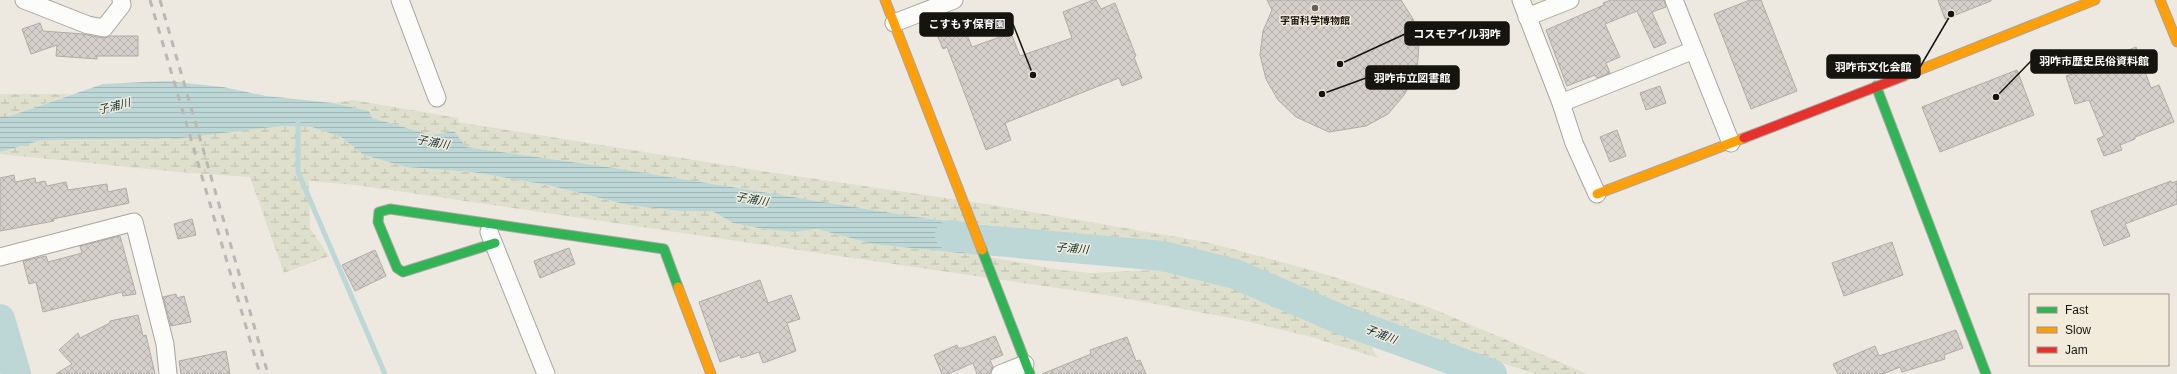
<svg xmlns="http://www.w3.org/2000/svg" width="2177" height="374" viewBox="0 0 2177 374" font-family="Arial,'Noto Sans JP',sans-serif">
<defs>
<pattern id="wetland-marsh" width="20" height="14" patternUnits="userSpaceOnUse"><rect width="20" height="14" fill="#dedfcc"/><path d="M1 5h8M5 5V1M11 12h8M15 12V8" fill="none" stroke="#bebeae"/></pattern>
<pattern id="water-rules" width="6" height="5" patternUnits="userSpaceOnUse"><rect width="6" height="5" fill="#bdd7d6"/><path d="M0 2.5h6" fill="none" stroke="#a2b8b6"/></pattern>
<pattern id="building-cross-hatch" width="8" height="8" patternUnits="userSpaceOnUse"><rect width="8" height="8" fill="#d4cfca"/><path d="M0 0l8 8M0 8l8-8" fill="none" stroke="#b5b1ac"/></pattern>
</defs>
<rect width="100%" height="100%" fill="#ede9e0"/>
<!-- wetland -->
<g fill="url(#wetland-marsh)">
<polygon points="0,94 72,94 7,117 0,117"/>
<polygon points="353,100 458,118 458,122 756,170 986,204 1206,242 1315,271 1431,308 1588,374 1536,374 1337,310 1315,294 1300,291 1223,261 1126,243 1017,228 916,217 614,168 466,147 454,131 431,135 372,118 369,111 333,103"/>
<polygon points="281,126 312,127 341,137 364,155 406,167 472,172 548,185 628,205 681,211 712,211 733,223 764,229 794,232 817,229 873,244 979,255 1060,270 1092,273 1152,270 1193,275 1232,284 1370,345 1378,358 1308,336 1237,319 1112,296 356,185 309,181 310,228 329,256 284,273 250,177 178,172 0,154 0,152 42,140 97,139"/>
</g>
<!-- water -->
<polygon fill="url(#water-rules)" points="166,81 223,87 266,96 333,103 369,111 372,118 431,135 454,131 466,147 614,168 916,217 966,223 979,255 873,244 817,229 794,232 764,229 733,223 712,211 681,211 628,205 548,185 472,172 406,167 364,155 341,137 312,127 281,126 183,138 42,140 0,152 0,117 7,117 103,84"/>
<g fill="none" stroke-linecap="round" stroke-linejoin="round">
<!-- stream -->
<polyline stroke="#bdd7d6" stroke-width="5" points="298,121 298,172 385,374"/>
<!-- river -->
<g stroke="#bdd7d6" stroke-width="30">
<polyline points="950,235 973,239 1163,256 1235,274 1342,320 1492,374"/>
<polyline points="0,319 16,374"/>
</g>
</g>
<!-- building -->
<g fill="url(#building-cross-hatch)" stroke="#b0aba6">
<polygon points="1093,0 1096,0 1101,9 1115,3 1136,56 1134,57 1142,78 1122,86 1119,78 1005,123 1011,140 986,150 947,47 943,49 933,25 958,14 972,47 1011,33 1020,56 1072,38 1063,12"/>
<polygon points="1267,0 1401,0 1413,19 1419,43 1417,73 1404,95 1388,114 1366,126 1329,132 1296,117 1278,100 1266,79 1260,55 1263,31 1272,10"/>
<polygon points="1611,0 1664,0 1666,7 1652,12 1666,43 1654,48 1637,11 1605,24 1620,57 1606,63 1610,73 1597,78 1595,75 1567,86 1546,30 1604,5 1603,3"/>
<polygon points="1750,0 1761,0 1797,91 1751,109 1714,14"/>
<polygon points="1938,0 1991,0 1991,1 1945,19"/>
<polygon points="40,23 43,31 83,34 102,38 110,36 138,36 138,56 97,56 97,59 56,56 57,45 31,54 22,29"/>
<polygon points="2136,47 2151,88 2159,85 2174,122 2135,137 2135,139 2120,145 2122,150 2104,156 2097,139 2104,136 2089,100 2075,104 2066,76 2096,66 2095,63"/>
<polygon points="2017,70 2034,115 1940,152 1922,107"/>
<polygon points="1660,86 1666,103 1646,110 1640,93"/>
<polygon points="1617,130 1626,156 1610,162 1600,137"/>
<polygon points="14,175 15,182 35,178 36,183 45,181 47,186 66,182 68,190 107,184 108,192 126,188 129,203 53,219 54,221 0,231 0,178"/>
<polygon points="2171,181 2172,183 2177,181 2177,204 2125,224 2130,236 2104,246 2091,211"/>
<polygon points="192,219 196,235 178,239 174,224"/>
<polygon points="120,236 136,294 123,296 122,292 43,312 36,282 29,284 23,261 46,256 48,262 82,253 80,246"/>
<polygon points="1892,242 1903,275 1844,296 1832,263"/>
<polygon points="569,248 575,264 540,278 534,261"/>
<polygon points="375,250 386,276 355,291 342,265"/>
<polygon points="760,280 768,303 791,295 800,319 787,323 796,351 763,363 759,352 741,358 740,355 720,362 699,302"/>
<polygon points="176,294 177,298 184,296 191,322 171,326 163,297"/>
<polygon points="138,315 143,336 146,335 155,374 56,374 72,364 59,350 78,333 80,338 110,323 110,321"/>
<polygon points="1956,330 1963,348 1944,355 1945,359 1902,372 1900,367 1883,374 1838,374 1833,364 1875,346 1879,356"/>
<polygon points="995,336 1003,355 990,360 993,367 990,374 977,374 973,363 948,374 942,374 934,355 957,345 958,348 963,348"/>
<polygon points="1127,337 1136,361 1140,360 1146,374 1042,374 1091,354 1090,350"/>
<polygon points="226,351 230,374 181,374 179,361"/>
</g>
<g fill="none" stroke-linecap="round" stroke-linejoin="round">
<defs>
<g id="street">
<polyline points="24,0 88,25 104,28 122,5 121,0"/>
<polyline points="400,0 437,98"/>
<polyline points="1521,0 1561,103 1574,143 1597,194"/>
<polyline points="1674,0 1731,143"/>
<polyline points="1527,17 1570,0"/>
<polyline points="894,23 954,0"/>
<polyline points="1561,103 1694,50"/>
<polyline points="489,232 546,374"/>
<polyline points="0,257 134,222 165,344 168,374"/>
<polyline points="1000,374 1025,364"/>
</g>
<g id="fast">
<polyline points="1876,86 1986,374"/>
<polyline points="495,243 403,272 397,268 378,222 379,212 390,209 664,249 678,287"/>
<polyline points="982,250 1030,374"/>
</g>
<g id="slow">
<polyline points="885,0 982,250"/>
<polyline points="2160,0 2177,42"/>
<polyline points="1904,76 2095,0"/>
<polyline points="1597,194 1744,138"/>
<polyline points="678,287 711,374"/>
</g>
<polyline id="jam" points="1744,138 1904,76"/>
</defs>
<!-- street casing -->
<use href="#street" stroke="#a8a59f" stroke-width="19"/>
<!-- fast casing -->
<use href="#fast" stroke="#a8a59f" stroke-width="11"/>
<!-- slow casing -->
<use href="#slow" stroke="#a8a59f" stroke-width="11"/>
<!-- jam casing -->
<use href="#jam" stroke="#a8a59f" stroke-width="11"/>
<!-- street -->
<use href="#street" stroke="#fcfcfa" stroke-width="17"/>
<!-- fast -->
<use href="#fast" stroke="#30b455" stroke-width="9"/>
<!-- slow -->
<use href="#slow" stroke="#ff9f0a" stroke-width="9"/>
<!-- jam -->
<use href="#jam" stroke="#e5322d" stroke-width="9"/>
<!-- rail -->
<g stroke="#b9b8b6" stroke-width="3" stroke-dasharray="7 7" stroke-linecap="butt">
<polyline points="150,0 260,374"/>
<polyline points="160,0 268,374"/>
</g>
</g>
<!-- markers -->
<circle fill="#615f58" stroke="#f2eadb" stroke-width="1.5" cx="1315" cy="8" r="4"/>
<g text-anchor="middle" stroke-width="3" stroke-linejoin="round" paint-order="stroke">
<!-- poi labels -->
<g font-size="10" font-weight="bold" fill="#16140f" stroke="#f2eadb">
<text x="1315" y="24">宇宙科学博物館</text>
</g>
<!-- water labels -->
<g font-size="11" font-style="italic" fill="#093134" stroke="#f2eadb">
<text transform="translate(114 106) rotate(-14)" y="4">子浦川</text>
<text transform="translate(433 142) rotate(10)" y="4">子浦川</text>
<text transform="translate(752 199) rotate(10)" y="4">子浦川</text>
<text transform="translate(1072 248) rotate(5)" y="4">子浦川</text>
<text transform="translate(1381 334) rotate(20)" y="4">子浦川</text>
</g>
</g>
<!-- callouts -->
<path fill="none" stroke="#16140f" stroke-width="1.5" d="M1033 75L1013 24M1340 64L1405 34M1996 97L2031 61M1951 14L1920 67M1322 94L1366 78"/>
<g fill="#16140f" stroke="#f2eadb" stroke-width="1.5">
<circle cx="1033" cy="75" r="4"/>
<circle cx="1340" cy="64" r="4"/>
<circle cx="1996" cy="97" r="4"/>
<circle cx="1951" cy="14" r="4"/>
<circle cx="1322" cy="94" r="4"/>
</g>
<g fill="#16140f" stroke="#16140f" stroke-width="1.5">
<rect x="920" y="13" width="93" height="23" rx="4"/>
<rect x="1405" y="22" width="104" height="23" rx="4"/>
<rect x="2031" y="50" width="126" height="23" rx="4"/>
<rect x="1827" y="55" width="93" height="23" rx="4"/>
<rect x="1366" y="66" width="93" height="23" rx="4"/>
</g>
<g font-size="11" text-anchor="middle" font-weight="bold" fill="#fff">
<text x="967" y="28">こすもす保育園</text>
<text x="1457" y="38">コスモアイル羽咋</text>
<text x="2094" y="65">羽咋市歴史民俗資料館</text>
<text x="1873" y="71">羽咋市文化会館</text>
<text x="1412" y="82">羽咋市立図書館</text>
</g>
<!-- legend -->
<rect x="2029" y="294" width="140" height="72" fill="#f2eadb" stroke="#9a9489"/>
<rect x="2037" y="307" width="20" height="6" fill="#30b455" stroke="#9a9489"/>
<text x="2065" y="314" font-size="12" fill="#16140f">Fast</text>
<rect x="2037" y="327" width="20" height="6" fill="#ff9f0a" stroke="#9a9489"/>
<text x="2065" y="334" font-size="12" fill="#16140f">Slow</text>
<rect x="2037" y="347" width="20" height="6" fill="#e5322d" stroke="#9a9489"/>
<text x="2065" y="354" font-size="12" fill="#16140f">Jam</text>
</svg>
